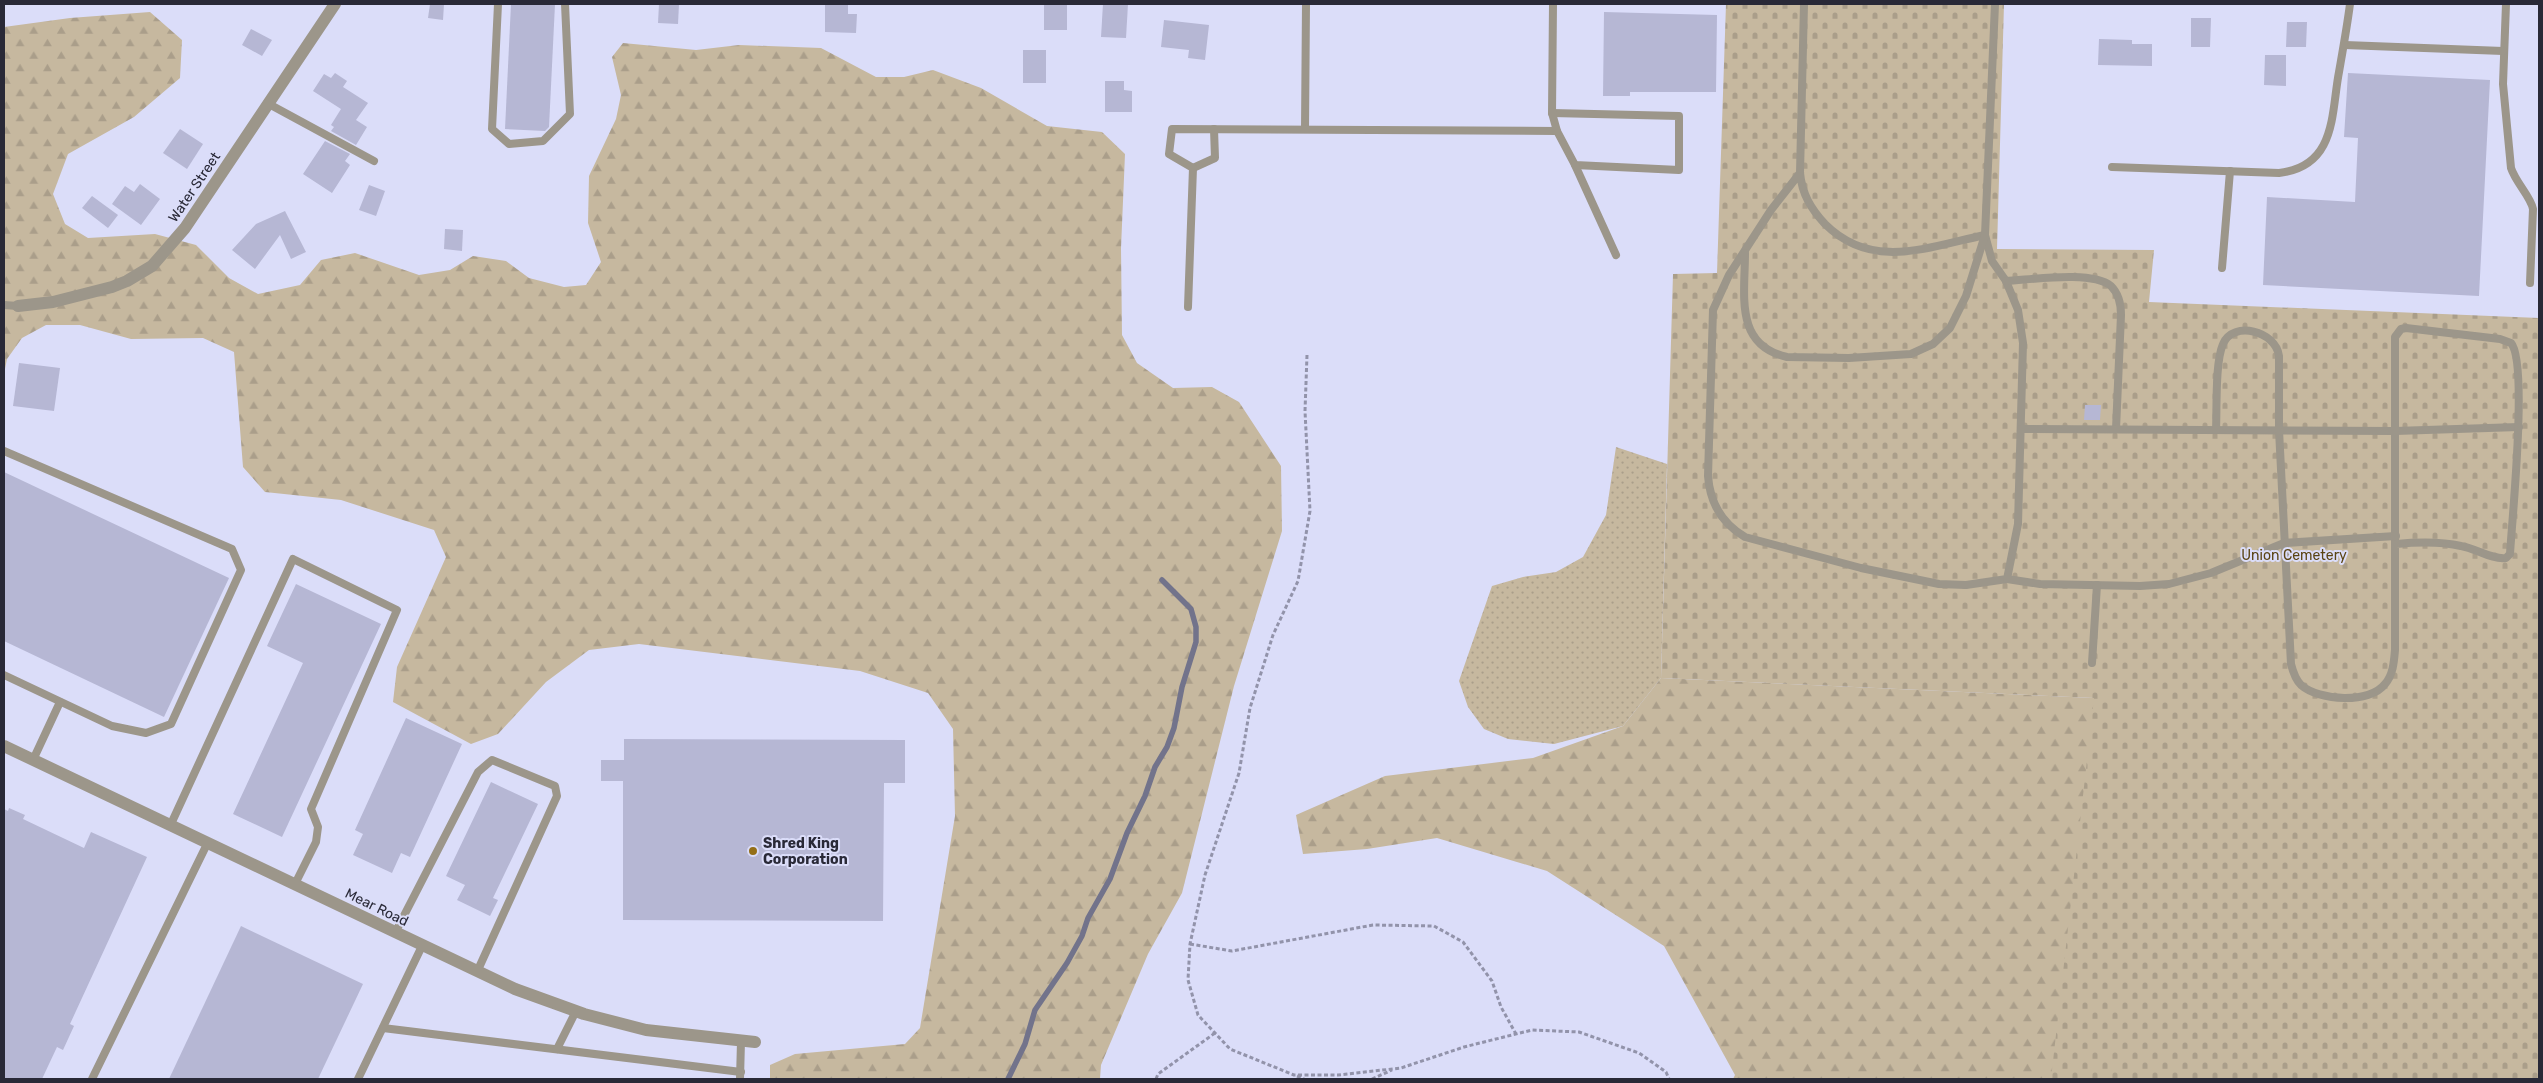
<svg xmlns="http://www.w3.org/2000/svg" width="2543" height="1083" viewBox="0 0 2543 1083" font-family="Rubik,sans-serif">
<defs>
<pattern id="grass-dots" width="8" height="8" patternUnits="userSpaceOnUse" patternTransform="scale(1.25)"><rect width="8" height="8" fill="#c6b89f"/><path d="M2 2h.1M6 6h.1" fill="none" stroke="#aa9e8a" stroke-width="1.8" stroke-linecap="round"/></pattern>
<pattern id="forest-firs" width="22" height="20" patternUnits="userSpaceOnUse" patternTransform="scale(1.25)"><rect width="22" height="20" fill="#c6b89f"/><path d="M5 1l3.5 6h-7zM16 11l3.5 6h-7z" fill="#aa9e8a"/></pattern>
<pattern id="cemetery-stones" width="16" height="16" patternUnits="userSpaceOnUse" patternTransform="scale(1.25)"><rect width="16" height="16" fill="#c6b89f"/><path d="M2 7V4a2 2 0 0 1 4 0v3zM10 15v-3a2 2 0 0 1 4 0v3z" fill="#aa9e8a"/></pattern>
</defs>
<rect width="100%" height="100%" fill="#dbddf9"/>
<!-- grass -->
<polygon fill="url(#grass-dots)" points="1616,447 1667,464 1661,678 1623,726 1554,744 1508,739 1484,729 1468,707 1459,681 1492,586 1523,577 1556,572 1583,557 1606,515"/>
<!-- forest -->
<g fill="url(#forest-firs)">
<polygon points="150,12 182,40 180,78 134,117 68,154 53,194 65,224 88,238 155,234 196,245 229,278 258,294 300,285 321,260 355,253 419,275 450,270 473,256 506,261 529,278 564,287 586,285 601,262 588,223 589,176 616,119 621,95 612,57 623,43 696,50 739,45 821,48 876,77 904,77 933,70 981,88 1047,126 1102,132 1125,154 1121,248 1122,335 1137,363 1173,388 1212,387 1239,402 1281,466 1282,531 1234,686 1182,893 1148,954 1101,1065 1100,1079 770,1079 770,1065 795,1054 905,1044 920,1028 955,816 953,729 928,693 860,671 639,644 589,650 546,682 498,734 471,744 393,702 397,667 446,557 434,530 341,500 265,492 243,467 234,352 203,338 131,339 80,325 46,325 22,338 7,359 4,374 4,27 70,18"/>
<polygon points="1661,678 2094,698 2539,1079 1733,1079 1735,1075 1664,946 1547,871 1437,838 1367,849 1303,854 1296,815 1385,776 1533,758 1623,726"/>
</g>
<!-- cemetery -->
<polygon fill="url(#cemetery-stones)" points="1726,4 2004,4 1997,249 2154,250 2149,302 2539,318 2539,1079 2051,1079 2094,698 1661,678 1673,274 1717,273"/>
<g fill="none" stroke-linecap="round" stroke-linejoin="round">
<!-- stream -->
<polyline stroke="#72738b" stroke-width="5.5" points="1008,1079 1025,1044 1035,1010 1067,963 1082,936 1088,918 1110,879 1127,833 1145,796 1155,767 1167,747 1174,728 1182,687 1196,642 1196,627 1191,609 1162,580"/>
</g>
<!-- building -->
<g fill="#b6b7d4">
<polygon points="430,4 444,4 443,20 428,18"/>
<polygon points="511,4 555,4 549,127 545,131 505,129"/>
<polygon points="659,4 679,4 678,24 658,23"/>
<polygon points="825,4 848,4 848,14 857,14 856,33 825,32"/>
<rect x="1044" y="4" width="23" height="26"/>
<polygon points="1103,4 1128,4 1126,38 1101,37"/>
<polygon points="1604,12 1717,15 1716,92 1630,92 1630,96 1603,96"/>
<polygon points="2191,18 2211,18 2210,47 2191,47"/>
<polygon points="1164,20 1209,25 1205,60 1188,58 1189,50 1161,47"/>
<polygon points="2287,22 2307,22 2306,47 2286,47"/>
<polygon points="251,29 272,40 262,56 242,45"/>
<polygon points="2099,39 2132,40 2132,44 2152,44 2152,66 2098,65"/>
<rect x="1023" y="50" width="23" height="33"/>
<polygon points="2265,55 2286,55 2286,86 2264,85"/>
<polygon points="335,73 347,81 343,87 368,103 356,120 367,127 356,145 331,131 334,127 331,125 341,109 313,91 324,74 331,78"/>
<polygon points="2348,73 2490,80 2479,296 2263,285 2267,197 2355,202 2358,138 2344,137"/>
<polygon points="1105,81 1124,81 1124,90 1132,91 1132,112 1105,112"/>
<polygon points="180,129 203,144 187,169 163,153"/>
<polygon points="325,141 350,154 345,161 350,165 332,193 303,174"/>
<polygon points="140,184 160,199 141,225 112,204 125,186 134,192"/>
<polygon points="369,185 385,191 376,216 359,210"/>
<polygon points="92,196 118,215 108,228 82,208"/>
<polygon points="285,211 306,252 291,259 280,235 255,269 232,250 256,224"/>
<polygon points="445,229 463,230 462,251 444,249"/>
<polygon points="19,363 60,368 54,411 13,406"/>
<polygon points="2085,405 2101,405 2100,420 2084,420"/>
<polygon points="4,472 229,578 164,717 4,641"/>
<polygon points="296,584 381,624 282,837 233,814 303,663 267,646"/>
<polygon points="406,718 462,744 410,857 401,853 392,873 353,855 363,834 355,830"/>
<polygon points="624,739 905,740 905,783 884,783 883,921 623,920 623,781 601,781 601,760 624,760"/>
<polygon points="491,782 538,804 493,898 498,900 490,916 457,900 465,885 446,876"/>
<polygon points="9,808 25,815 23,819 84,848 91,832 147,857 70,1024 74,1026 63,1050 57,1047 42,1079 4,1079 4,809 8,811"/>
<polygon points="241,926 363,984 318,1079 169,1079"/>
</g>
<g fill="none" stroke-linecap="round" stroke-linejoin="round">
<!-- path -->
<g stroke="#9293aa" stroke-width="3" stroke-dasharray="4 2.5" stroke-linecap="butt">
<polyline points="1307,355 1305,411 1310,511 1298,581 1273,635 1250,708 1239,773 1205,875 1190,944 1188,980 1198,1015 1230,1049 1294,1075 1338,1075 1401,1068 1464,1047 1532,1030 1579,1032 1639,1053 1666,1072 1669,1079"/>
<polyline points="1190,944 1232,951 1373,925 1434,926 1463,942 1492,981 1501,1007 1516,1034"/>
<polyline points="1297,1076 1304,1079"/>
<polyline points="1156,1079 1158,1074 1215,1033"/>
<polyline points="1372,1079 1392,1070"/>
</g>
<!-- service -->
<g stroke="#9c968a" stroke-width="8">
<polyline points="498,4 492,129 509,144 543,141 570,114 565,4"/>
<path d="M 2506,4 L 2503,84 L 2511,168 C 2516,183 2531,197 2533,209 L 2530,283"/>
<polyline points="2345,45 2503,51"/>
<polyline points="267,103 374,161"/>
<polyline points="1552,113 1679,116 1679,170 1575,165 1557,131"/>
<polyline points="1305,129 1306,4"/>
<polyline points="1575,165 1616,255"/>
<path d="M 2112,167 L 2279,173 C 2337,166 2331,113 2339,72 C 2343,49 2347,27 2350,4"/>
<polyline points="1193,168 1215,158 1214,129"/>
<path d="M 1800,173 L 1771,210 L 1729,275 L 1713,310 L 1708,476 C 1710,503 1721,523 1745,537 L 1861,568 L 1939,584 L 1966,585 L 2007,579 L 2018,524 L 2023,343 L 2018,310 L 2006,281 L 1992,261 L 1985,235 C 1928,247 1872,271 1825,224 C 1811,209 1802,194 1800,173 L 1804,4"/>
<path d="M 1745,253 C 1745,295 1734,345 1787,357 L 1849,358 L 1911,354 L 1933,344 L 1950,328 L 1966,296 L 1985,235 L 1995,4"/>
<polyline points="2222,268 2230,171"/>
<path d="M 2006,281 C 2030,280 2092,270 2111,286 C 2119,294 2121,304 2121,315 L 2116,429"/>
<polyline points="4,305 18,306"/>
<polyline points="1188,307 1193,168 1169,154 1172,129 1557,131 1552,113 1553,4"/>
<polyline points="2021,429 2395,431 2519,427"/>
<path d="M 2216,430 C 2217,409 2215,362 2223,344 C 2233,320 2276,331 2279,356 L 2279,430 L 2291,664 C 2293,672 2295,679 2301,685 C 2319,701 2370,704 2385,684 C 2393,675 2394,662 2395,650 L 2395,337 L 2401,329 L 2406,328 L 2500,339 L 2511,343 C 2528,362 2512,520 2510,554 L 2506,558 C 2492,560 2475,548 2461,546 C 2439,541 2418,542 2396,544"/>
<polyline points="4,451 232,549 241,570 171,724 146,733 112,726 4,675"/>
<polyline points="2007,579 2040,584 2140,586 2169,584 2211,573 2284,543 2396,536"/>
<polyline points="2092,663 2097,585"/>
<polyline points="33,760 60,702"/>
<polyline points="171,824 293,559 397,610 311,809 318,827 316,842 295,884"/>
<polyline points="395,933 478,772 492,760 555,786 557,796 477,972"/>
<polyline points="383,1028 741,1072"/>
<polyline points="557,1049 576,1011"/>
<polyline points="92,1079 208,842"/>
<polyline points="358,1079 422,946"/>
<polyline points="740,1079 741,1041"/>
</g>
<!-- minor -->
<g stroke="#9c968a" stroke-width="12">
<polyline points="18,306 53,302 112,287 127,281 152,266 185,228 335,4"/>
<polyline points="4,746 515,989 584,1014 646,1030 755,1042"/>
</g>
</g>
<!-- markers -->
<circle fill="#946f17" stroke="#dbddf9" stroke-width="2" cx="753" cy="851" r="5"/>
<g text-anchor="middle" stroke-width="4" stroke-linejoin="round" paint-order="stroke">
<!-- street labels -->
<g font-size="14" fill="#292937" stroke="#dbddf9">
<text transform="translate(194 187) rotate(-56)" y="5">Water Street</text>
<text transform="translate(377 907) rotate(26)" y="5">Mear Road</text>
</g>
<!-- park labels -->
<g font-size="14" fill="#5a4413" stroke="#dbddf9">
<text x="2294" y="560">Union Cemetery</text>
</g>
<!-- poi labels -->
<g font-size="14" font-weight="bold" fill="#292937" stroke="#dbddf9" text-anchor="start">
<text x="763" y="848">Shred King<tspan x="763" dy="16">Corporation</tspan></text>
</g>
</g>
<!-- border -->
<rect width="2543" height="1083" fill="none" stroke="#292937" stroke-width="10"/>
</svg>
